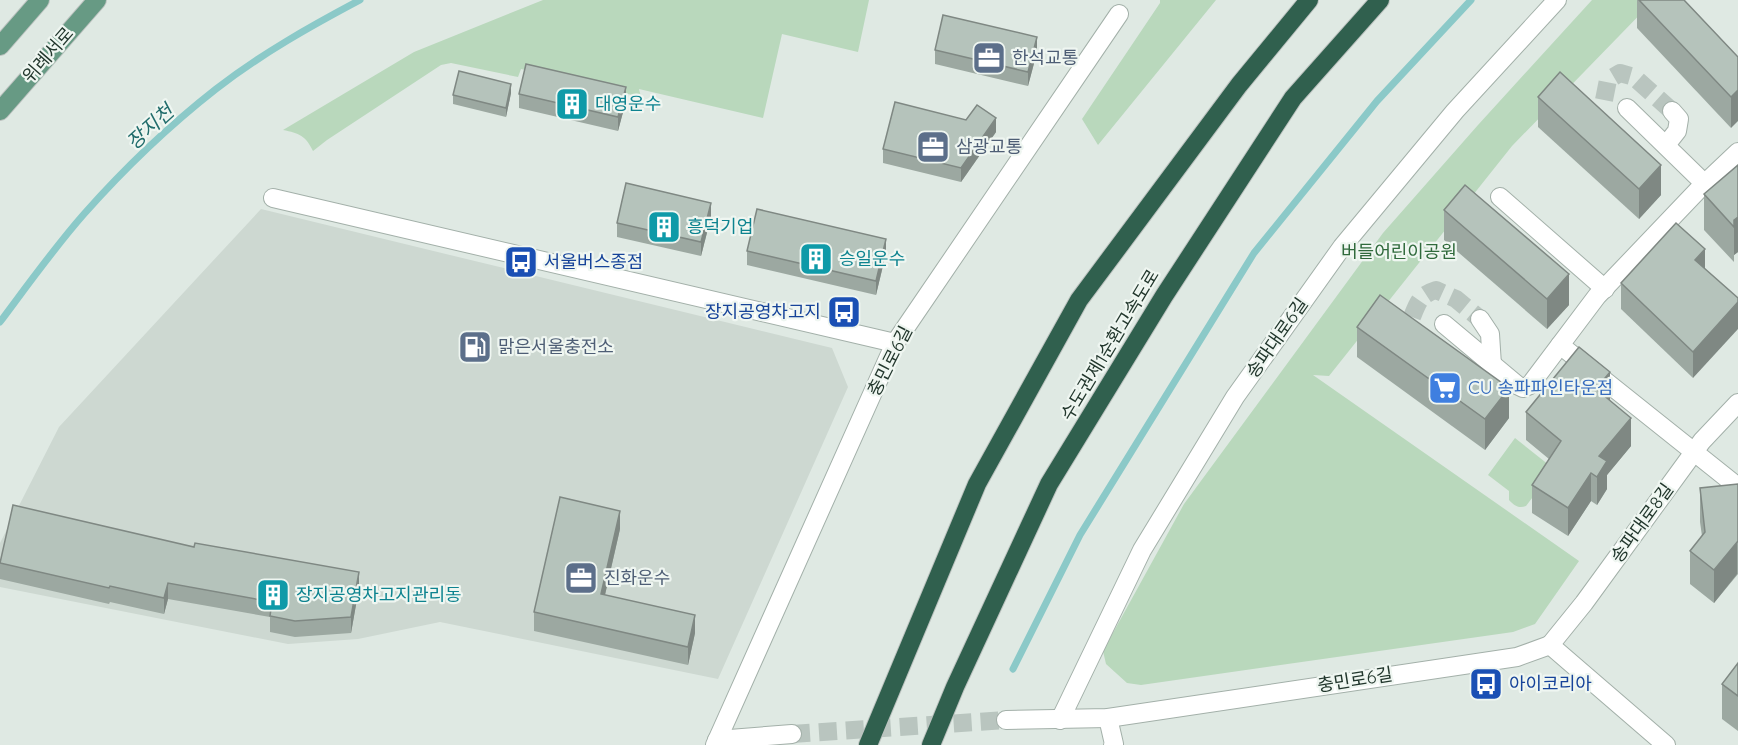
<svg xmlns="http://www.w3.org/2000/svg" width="1738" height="745" viewBox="0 0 1738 745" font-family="Quicksand,'Noto Sans KR',sans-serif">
<rect width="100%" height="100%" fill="#dfe9e3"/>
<!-- built -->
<polygon fill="#cdd8d1" points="261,209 832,348 848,387 718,679 440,622 358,639 288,644 0,587 0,543 59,427"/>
<!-- green -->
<g fill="#b9d8bc">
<path d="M 543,0 L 869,0 L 858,52 L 782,34 L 763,118 L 639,89 L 641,97 L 521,69 L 518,77 L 451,63 L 441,65 L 327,140 L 313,151 C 306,136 299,133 283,130 L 414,52 Z"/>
<polygon points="1160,0 1216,0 1098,145 1082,119 1160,3"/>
<polygon points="1592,0 1654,0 1512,146 1329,376 1313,375 1579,561 1535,624 1513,632 1141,685 1127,683 1106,664 1103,651 1184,504 1383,233 1478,125"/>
<path d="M 1515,438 L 1554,469 L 1526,506 C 1518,509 1514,505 1509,500 L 1509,491 L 1488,475 Z"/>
</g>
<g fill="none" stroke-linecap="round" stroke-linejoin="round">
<!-- stream -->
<g stroke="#8bc9c8" stroke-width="7">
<path d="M 0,322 C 27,286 54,248 84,214 C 123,170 170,125 216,89 C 261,54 311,26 360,0"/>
<polyline points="1013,669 1080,535 1254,253 1377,101 1471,0"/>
</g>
<!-- minor-tunnel -->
<g stroke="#b9c5bf" stroke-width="18" stroke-dasharray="18 9" stroke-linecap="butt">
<polyline points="1604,100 1608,80 1620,73 1634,77 1672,111"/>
<path d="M 1412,317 C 1418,302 1420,295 1436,290 L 1456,299 L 1480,319"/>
<polyline points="792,734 1006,720"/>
</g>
<defs>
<g id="minor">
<polyline points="1627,108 1704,183"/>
<polyline points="1666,145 1677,131 1679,119 1672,111"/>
<polyline points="1500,197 1605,289"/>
<polyline points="273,198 895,343"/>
<polyline points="1480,319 1490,334 1492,365"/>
<polyline points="1444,324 1517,385 1523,388 1530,385 1597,296 1701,187 1738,152"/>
<polyline points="1560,345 1738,487"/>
<polyline points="1550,645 1584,603 1702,441 1738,403"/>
<polyline points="1550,645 1666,745"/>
<polyline points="1108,718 1114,744 1113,745"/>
<polyline points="1006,720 1108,718 1517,657 1550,645"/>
<polyline points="1060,720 1142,550 1235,397 1342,247 1455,111 1557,0"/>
<polyline points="717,740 792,734"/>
<polyline points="715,745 895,343 1119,14"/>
</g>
<g id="major">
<polyline points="0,46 40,0"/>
<polyline points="0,111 97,0"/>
</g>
<g id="highway">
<polyline points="868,745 977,484 1079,300 1239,85 1309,0"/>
<polyline points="931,745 955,687 1049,484 1164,296 1293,98 1380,0"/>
</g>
</defs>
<!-- minor casing -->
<use href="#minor" stroke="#a3b0a9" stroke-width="20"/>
<!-- major casing -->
<use href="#major" stroke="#bdc3c0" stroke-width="20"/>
<!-- highway casing -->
<use href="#highway" stroke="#bdc3c0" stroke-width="20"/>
<!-- minor -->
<use href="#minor" stroke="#fff" stroke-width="18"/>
<!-- major -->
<use href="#major" stroke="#679a84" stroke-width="18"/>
<!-- highway -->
<use href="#highway" stroke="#30604e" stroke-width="18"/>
</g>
<!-- wall -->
<g fill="#9ca8a1">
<polygon points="1637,0 1684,0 1738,57 1731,128 1637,28"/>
<polygon points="935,50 1037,52 1028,86 935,64"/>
<polygon points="511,93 506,117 453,104 453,95"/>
<polygon points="519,94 626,101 618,131 519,108"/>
<polygon points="1538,97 1661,195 1639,219 1538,127"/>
<polygon points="996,132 961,182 883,163 883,149"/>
<polygon points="1738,165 1738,252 1734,255 1734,262 1704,230 1704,194"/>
<polygon points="1444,210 1569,305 1547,329 1444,240"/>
<polygon points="711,217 701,256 617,237 617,223"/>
<polygon points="747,251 886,253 876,295 747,265"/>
<polygon points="1705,269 1693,378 1621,309 1621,283"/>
<polygon points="1357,327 1509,418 1485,450 1357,357"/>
<polygon points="1610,400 1631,446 1607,475 1607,489 1597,505 1591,501 1568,536 1532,513 1532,485 1549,459 1526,440 1526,412"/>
<polygon points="1738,484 1738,574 1714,603 1690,584 1690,551 1702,536 1700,522 1700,488"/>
<polygon points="620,529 605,595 695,633 688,665 534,631 534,612"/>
<polygon points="0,563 359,588 351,633 295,637 270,632 270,617 168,599 164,614 110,602 109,604 0,579"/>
<polygon points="1738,663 1738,731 1722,719 1722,684"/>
</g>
<!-- shaded-wall -->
<g fill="#7f8883">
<polygon points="1037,37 1037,52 1028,86 1028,72"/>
<polygon points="511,84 511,93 506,117 506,108"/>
<polygon points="626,87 626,101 618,131 618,117"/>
<polygon points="1738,90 1738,121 1731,128 1731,97"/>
<polygon points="996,118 996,132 961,182 961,168"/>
<polygon points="1661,165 1661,195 1639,219 1639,189"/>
<polygon points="711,203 711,217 701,256 701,242"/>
<polygon points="1738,217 1738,252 1734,255 1734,220"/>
<polygon points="886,239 886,253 876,295 876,281"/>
<polygon points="1705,249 1705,276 1695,260"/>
<polygon points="1569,274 1569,305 1547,329 1547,299"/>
<polygon points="1738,302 1738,329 1693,378 1693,352"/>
<polygon points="1610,372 1610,400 1596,417 1596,389"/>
<polygon points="1509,388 1509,418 1485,450 1485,419"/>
<polygon points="1631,418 1631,446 1607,475 1607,489 1597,505 1597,477 1599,456"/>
<polygon points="1591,473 1591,501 1568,536 1568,508"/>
<polygon points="620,511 620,529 601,612 601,594"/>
<polygon points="1737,540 1737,574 1714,603 1714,570"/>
<polygon points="359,572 359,588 351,633 351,617"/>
<polygon points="168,583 168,599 164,614 164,598"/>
<polygon points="695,615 695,633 688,665 688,647"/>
</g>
<!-- building -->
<g fill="#b5c3bb" stroke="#7f8883" stroke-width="1.5">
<polygon points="1639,0 1684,0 1738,57 1738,90 1731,97"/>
<polygon points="943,15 1037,37 1028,72 935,50"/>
<polygon points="526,64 626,87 618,117 519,94"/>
<polygon points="459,71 511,84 506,108 453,95"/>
<polygon points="1560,72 1661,165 1639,189 1538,97"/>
<polygon points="895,102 966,120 977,105 996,118 961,168 883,149"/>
<polygon points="1738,165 1738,217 1734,220 1734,227 1704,194"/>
<polygon points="626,183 711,203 701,242 617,223"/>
<polygon points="1465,185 1569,274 1547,299 1444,210"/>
<polygon points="757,209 886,239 876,281 747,251"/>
<polygon points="1676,223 1705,249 1695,260 1738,298 1738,302 1693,352 1621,283"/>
<polygon points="1380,295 1509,388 1485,419 1357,327"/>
<polygon points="1579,347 1610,372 1596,389 1631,418 1599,456 1607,461 1597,477 1591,473 1568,508 1532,485 1561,441 1526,412"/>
<polygon points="1738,484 1738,541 1714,570 1690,551 1705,532 1700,488"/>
<polygon points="560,497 620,511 601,594 695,615 688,647 534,612"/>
<polygon points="13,505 194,547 195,543 359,572 351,617 295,621 270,616 272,602 168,583 164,598 110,586 109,588 0,563"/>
<polygon points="1738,663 1738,696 1722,684"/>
</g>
<!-- icons -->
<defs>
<symbol id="office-square" viewBox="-11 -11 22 22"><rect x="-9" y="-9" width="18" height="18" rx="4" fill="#5c6f8a" stroke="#eff6f1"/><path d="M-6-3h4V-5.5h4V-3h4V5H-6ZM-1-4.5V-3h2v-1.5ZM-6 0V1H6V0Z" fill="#fff"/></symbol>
<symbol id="building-square" viewBox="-11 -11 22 22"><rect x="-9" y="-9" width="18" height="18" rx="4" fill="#0f9aa8" stroke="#eff6f1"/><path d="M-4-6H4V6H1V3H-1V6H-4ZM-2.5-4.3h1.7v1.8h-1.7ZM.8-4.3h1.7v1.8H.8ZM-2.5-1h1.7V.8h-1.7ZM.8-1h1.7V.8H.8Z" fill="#fff"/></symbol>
<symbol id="bus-square" viewBox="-11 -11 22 22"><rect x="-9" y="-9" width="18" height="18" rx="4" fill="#1a4fb4" stroke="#eff6f1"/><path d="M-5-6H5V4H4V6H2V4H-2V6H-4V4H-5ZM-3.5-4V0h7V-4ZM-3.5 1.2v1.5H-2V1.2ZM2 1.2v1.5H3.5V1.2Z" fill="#fff"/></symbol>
<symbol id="fuel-square" viewBox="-11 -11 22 22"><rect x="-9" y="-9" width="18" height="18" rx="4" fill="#5c6f8a" stroke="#eff6f1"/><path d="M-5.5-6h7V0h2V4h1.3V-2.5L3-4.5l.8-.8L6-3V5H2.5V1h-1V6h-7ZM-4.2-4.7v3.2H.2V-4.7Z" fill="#fff"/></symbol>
<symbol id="supermarket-square" viewBox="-11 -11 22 22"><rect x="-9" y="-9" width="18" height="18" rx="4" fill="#3f7fe0" stroke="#eff6f1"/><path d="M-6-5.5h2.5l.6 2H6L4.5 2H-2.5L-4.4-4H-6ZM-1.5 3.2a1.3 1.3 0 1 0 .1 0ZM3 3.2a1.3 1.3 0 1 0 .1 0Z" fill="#fff"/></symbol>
</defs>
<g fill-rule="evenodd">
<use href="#office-square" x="970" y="39" width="38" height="38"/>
<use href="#building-square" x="553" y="85" width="38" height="38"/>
<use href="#office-square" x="914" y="128" width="38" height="38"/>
<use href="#building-square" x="645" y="208" width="38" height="38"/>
<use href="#building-square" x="797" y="240" width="38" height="38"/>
<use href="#bus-square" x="502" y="243" width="38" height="38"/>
<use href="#bus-square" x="825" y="293" width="38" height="38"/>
<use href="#fuel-square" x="456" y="328" width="38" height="38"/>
<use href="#supermarket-square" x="1426" y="369" width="38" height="38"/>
<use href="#office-square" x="562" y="559" width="38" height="38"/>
<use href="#building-square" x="254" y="576" width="38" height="38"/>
<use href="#bus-square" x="1467" y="665" width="38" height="38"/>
</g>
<g text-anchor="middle" stroke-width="4.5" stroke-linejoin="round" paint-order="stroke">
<!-- street labels -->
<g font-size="18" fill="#22372d" stroke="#eff6f1">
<text transform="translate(48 55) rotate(-49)" y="6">위례서로</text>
<text transform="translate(1277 338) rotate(-55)" y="6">송파대로6길</text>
<text transform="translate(1110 345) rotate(-59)" y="6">수도권제1순환고속도로</text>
<text transform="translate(890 361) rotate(-63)" y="6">충민로6길</text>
<text transform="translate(1642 523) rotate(-54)" y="6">송파대로8길</text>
<text transform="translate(1355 680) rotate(-9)" y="6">충민로6길</text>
</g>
<!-- service labels -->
<g font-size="18" fill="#4e5e75" stroke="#eff6f1" text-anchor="start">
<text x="1012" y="64">한석교통</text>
<text x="956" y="153">삼광교통</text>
<text x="498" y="353">맑은서울충전소</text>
<text x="604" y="584">진화운수</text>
</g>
<!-- culture labels -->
<g font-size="18" fill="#0d838f" stroke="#eff6f1" text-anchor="start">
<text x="595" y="110">대영운수</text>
<text x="687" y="233">흥덕기업</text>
<text x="839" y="265">승일운수</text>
<text x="296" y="601">장지공영차고지관리동</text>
</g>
<!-- park labels -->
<g font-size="18" fill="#306a3c" stroke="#eff6f1">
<text x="1399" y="258">버들어린이공원</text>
</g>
<!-- transit labels -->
<g font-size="18" fill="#164399" stroke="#eff6f1" text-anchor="start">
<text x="544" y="268">서울버스종점</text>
<text x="821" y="318" text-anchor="end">장지공영차고지</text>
<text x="1509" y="690">아이코리아</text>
</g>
<!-- shop labels -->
<g font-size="18" fill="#366cbe" stroke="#eff6f1" text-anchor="start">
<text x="1468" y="394">CU 송파파인타운점</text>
</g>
<!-- water labels -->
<g font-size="20" font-style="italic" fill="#226d6c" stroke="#eff6f1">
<text transform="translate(150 127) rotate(-42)" y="7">장지천</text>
</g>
</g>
</svg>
